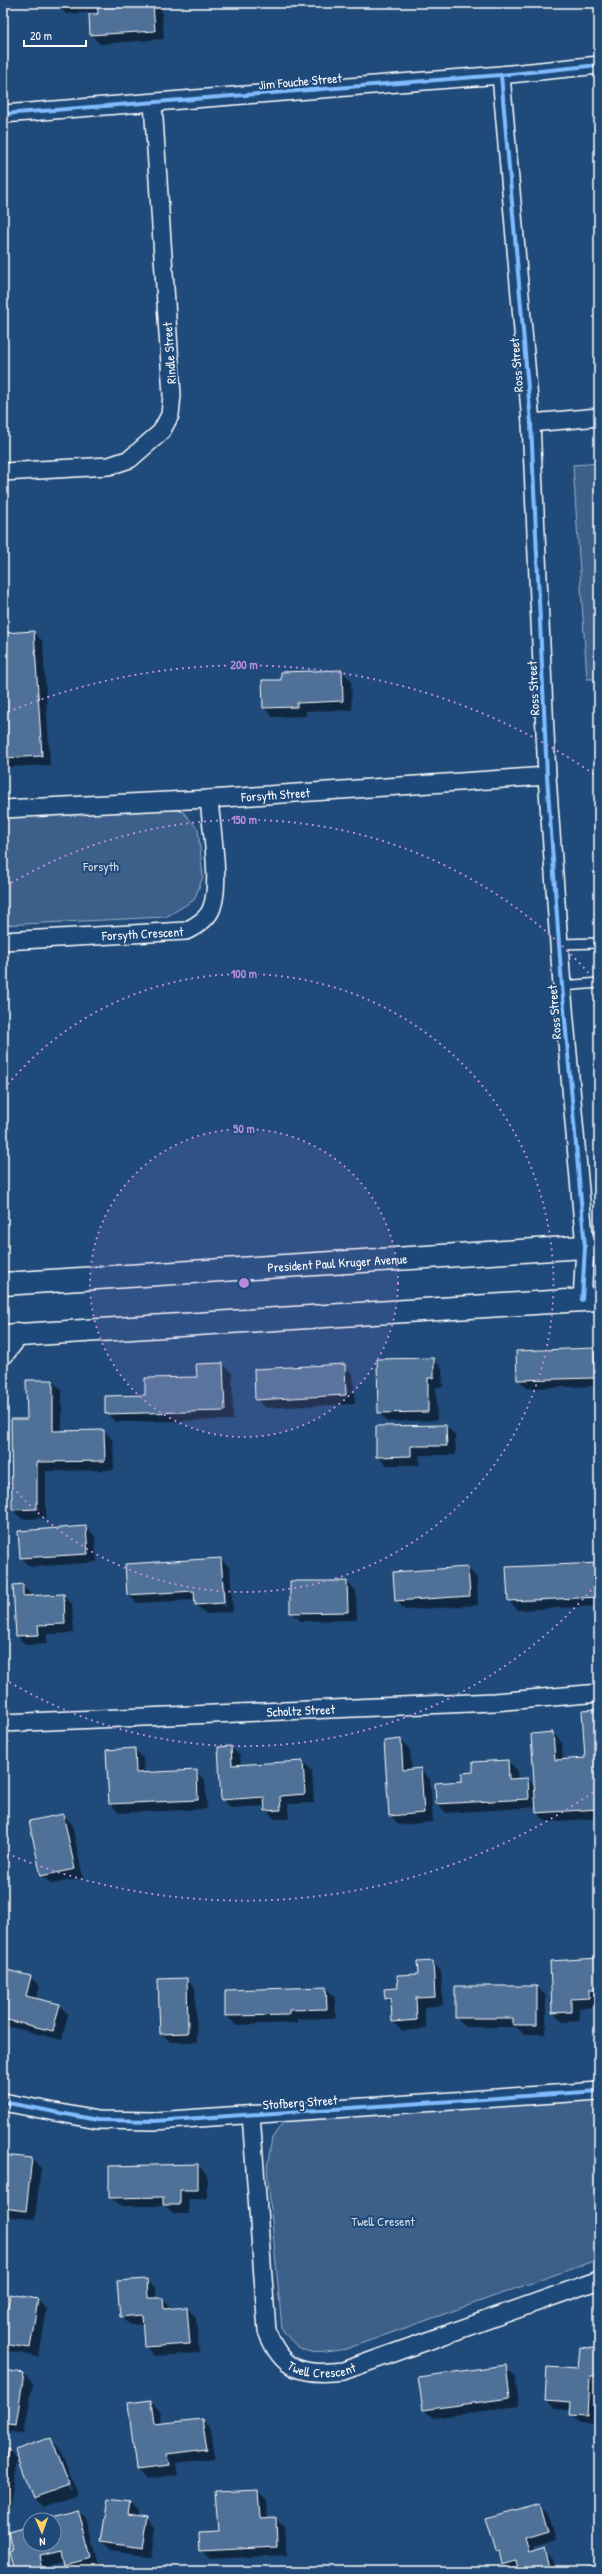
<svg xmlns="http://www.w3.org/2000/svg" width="602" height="2574" viewBox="0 0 602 2574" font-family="'Patrick Hand',sans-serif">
<rect width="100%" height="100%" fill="#1f4a7a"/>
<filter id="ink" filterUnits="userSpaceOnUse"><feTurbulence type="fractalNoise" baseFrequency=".025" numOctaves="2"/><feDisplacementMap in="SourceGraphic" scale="8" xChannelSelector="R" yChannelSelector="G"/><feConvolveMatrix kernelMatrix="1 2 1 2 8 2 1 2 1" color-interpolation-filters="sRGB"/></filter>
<g filter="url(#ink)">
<!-- green -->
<g fill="#3c618b" stroke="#9eb0c5">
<polygon points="599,463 599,679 587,679 573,465"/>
<polygon points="168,808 183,812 198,829 203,877 194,900 166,917 3,925 3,816"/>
<path d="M 599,2095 L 599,2259 L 346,2349 C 314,2354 302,2358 282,2329 L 267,2168 L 272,2138 L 286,2118 Z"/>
</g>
<!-- shadow -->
<g fill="#0007" fill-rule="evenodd">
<polygon points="57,3 161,3 164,39 100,44 91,35 99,12 66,14"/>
<polygon points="34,632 43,642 50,765 9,767 3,762 3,634"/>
<polygon points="341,671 351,680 352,710 306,711 306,716 273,717 264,708 282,681"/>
<polygon points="593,1349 599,1355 599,1386 527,1388 518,1379"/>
<polygon points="433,1359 442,1368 443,1387 436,1387 437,1420 388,1422 379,1412"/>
<polygon points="223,1364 232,1373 233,1420 116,1422 106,1413 198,1378"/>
<polygon points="344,1365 353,1375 355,1404 266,1408 256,1399"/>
<polygon points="52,1381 62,1390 62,1432 104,1431 113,1440 114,1470 46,1471 46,1518 22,1519 13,1510 28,1420"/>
<polygon points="446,1426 455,1435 456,1455 419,1455 420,1465 386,1465 377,1456"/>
<polygon points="86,1527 95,1536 97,1562 30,1567 21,1558 19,1532"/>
<path d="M 221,1559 L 230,1568 L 233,1612 L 206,1614 L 196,1605 L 196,1600 L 137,1603 L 128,1594 L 126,1565 ZM 221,1568 L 223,1568 L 226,1608 L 224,1608 Z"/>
<polygon points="599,1564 599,1596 516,1600 516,1602 599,1598 599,1606 518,1610 509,1601"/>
<polygon points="468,1568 477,1578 478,1605 405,1610 396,1600"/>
<polygon points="291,1582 347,1582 356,1591 357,1620 301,1621 291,1612"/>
<polygon points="22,1585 32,1596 63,1595 72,1604 74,1633 47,1634 47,1644 26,1645 17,1636"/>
<polygon points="599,1710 599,1818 547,1822 537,1813 537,1807 446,1813 437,1803 474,1773 508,1761 517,1770 517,1780 528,1779 536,1787 553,1733 562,1743 563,1760 586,1759"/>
<polygon points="401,1740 410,1750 412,1770 420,1770 430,1779 433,1822 399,1825 390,1815"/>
<polygon points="231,1747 240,1756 241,1766 303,1762 312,1771 314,1803 288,1804 289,1819 275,1819 266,1810 266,1806 231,1808 222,1799"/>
<polygon points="134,1749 143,1758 144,1774 196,1771 205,1780 207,1809 119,1813 110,1804"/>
<polygon points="63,1815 72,1824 83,1878 51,1884 42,1875"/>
<polygon points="599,1959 598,2007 579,2008 580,2021 563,2022 553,2013"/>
<polygon points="432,1962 441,1971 443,2005 424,2007 426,2029 402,2031 393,2022 392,2005 386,1998 419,1975"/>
<polygon points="3,1970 30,1977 40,1986 36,1999 59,2005 68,2014 62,2040 3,2025"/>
<polygon points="186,1979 195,1988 197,2042 170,2042 161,2033"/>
<polygon points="456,1987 537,1987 546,1996 546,2034 524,2034 516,2027 466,2027 456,2018"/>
<polygon points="326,1988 335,1997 336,2018 298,2019 298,2023 236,2025 226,2016"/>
<polygon points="3,2156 31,2159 41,2168 35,2219 12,2217 3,2208"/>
<polygon points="198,2165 207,2175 207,2199 188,2199 189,2214 174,2214 165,2206 119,2206 110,2197"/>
<polygon points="3,2249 5,2252 3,2268"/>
<polygon points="146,2280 156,2289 156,2299 163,2299 172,2309 187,2308 196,2317 199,2353 154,2356 145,2346 144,2324 130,2325 120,2316"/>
<polygon points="3,2294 8,2299 7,2309 37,2300 47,2309 39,2357 3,2350"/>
<polygon points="599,2350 596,2424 580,2423 571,2414 571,2410 555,2409 546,2400"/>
<polygon points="505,2367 515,2376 519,2406 433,2418 424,2409"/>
<polygon points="3,2371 24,2374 33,2383 24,2434 3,2430"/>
<polygon points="151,2401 160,2410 162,2424 202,2420 211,2429 215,2458 176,2463 178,2475 146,2479 137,2470"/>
<path d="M 50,2438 L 59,2447 L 77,2494 L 43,2507 L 33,2498 ZM 53,2447 L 56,2447 L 71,2489 L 69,2490 Z"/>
<polygon points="3,2448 9,2450 18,2459 9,2510 3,2508"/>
<polygon points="258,2491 267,2500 268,2518 275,2518 284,2527 286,2555 210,2559 201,2550"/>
<polygon points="130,2503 139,2512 138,2518 147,2519 156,2528 152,2557 111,2551 102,2542"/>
<polygon points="540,2504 549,2513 556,2541 533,2548 534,2552 544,2550 553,2559 557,2571 511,2571 496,2551"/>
<polygon points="78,2510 87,2519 99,2567 73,2571 65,2561 49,2565 50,2571 15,2571 14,2550 27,2528 30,2531 30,2544 54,2544 54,2520 42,2520"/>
<polygon points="3,2533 5,2535 3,2544"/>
</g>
<!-- building -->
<g fill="#507197" stroke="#fff">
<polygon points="56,3 90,3 56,5"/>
<polygon points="97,3 153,3 155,31 90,35 89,14 98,14"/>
<polygon points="34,631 42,756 3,758 3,633"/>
<polygon points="342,670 343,701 297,703 297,707 263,708 262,680 281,680 281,672"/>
<polygon points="594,1348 595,1378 517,1380 516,1351"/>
<polygon points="434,1358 434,1378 428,1378 428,1412 378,1413 377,1359"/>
<polygon points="223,1363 225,1411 105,1414 105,1396 145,1395 145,1378 197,1377 196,1364"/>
<polygon points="345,1364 346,1395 255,1400 254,1369"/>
<polygon points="26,1380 53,1380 53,1431 104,1430 105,1461 37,1462 37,1509 12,1510 11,1419 27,1419"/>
<polygon points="446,1425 447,1446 411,1446 411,1456 376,1457 376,1426"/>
<polygon points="86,1526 88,1554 20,1558 18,1531"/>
<polygon points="221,1558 224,1603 195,1605 194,1591 127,1595 125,1564"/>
<polygon points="599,1563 599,1597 508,1601 506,1567"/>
<polygon points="468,1567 470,1596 395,1601 393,1572"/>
<polygon points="290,1581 347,1581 348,1612 290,1613"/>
<polygon points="23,1584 23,1596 64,1594 65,1624 38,1625 39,1635 16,1636 13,1585"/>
<polygon points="599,1709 599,1809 536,1813 531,1734 553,1732 555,1760 585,1758 582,1710"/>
<polygon points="401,1739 403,1770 421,1768 424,1813 389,1816 384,1741"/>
<polygon points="231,1746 232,1765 303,1761 305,1794 280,1796 281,1810 265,1811 264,1797 221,1800 218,1747"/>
<polygon points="135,1748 136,1773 197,1770 198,1800 109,1804 106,1750"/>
<polygon points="508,1760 509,1779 528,1778 529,1799 436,1804 435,1783 462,1781 462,1773 473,1772 473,1762"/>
<polygon points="63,1814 75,1869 41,1876 29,1821"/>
<polygon points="599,1958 599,1990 589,1990 589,1998 571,1999 571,2012 552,2013 550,1961"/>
<polygon points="433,1961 435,1997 416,1998 417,2020 392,2022 391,1998 385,1999 384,1989 398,1988 397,1975 418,1974 417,1962"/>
<polygon points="3,1969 31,1976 26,1996 60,2004 53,2031 3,2019"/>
<polygon points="187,1978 188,2033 160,2034 158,1979"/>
<polygon points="455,1986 537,1986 537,2025 513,2025 513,2018 455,2018"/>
<polygon points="326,1987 327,2009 289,2010 289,2015 225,2016 225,1990"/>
<polygon points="3,2155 32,2158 26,2211 3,2208 5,2186"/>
<polygon points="198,2164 198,2190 180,2190 180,2205 163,2205 163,2197 109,2198 109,2166"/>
<polygon points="147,2279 148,2298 163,2298 164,2309 187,2307 190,2344 144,2347 142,2315 120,2317 117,2281"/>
<polygon points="10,2294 38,2299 30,2348 3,2344 3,2307 8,2308"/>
<polygon points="580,2347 599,2349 599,2376 590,2376 588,2416 570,2415 571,2402 545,2400 547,2367 578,2369"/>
<polygon points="506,2365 510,2398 423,2410 418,2377"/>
<polygon points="3,2370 24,2373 16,2425 3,2423"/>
<polygon points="151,2400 154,2424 202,2419 207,2449 167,2454 169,2466 136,2470 128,2403"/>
<polygon points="51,2437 69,2485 33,2498 15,2450"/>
<polygon points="3,2447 9,2449 3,2485"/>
<polygon points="258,2490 260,2518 276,2517 277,2547 200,2551 199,2531 218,2530 215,2492"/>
<polygon points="108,2499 130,2502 128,2515 148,2518 143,2548 101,2542"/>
<polygon points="540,2503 548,2532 525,2539 529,2553 545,2548 551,2571 519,2571 516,2560 502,2564 499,2551 495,2552 485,2518"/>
<polygon points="78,2509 91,2558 65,2565 62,2551 40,2556 44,2571 14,2571 9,2550 12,2549 8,2532 27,2527 30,2544 54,2544 54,2520 41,2519"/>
<polygon points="599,2564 599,2571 575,2571"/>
</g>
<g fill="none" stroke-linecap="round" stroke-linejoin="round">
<defs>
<g id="service">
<polyline points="559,944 599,943"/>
<polyline points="562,986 599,983"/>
</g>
<g id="minor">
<polyline points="501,75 531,423 547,776 562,986 585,1247 582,1300"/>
<polyline points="3,114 501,75 599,65"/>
<polyline points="531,423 599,417"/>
<polyline points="3,472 109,466 130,459 161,432 170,415 172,395 153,103"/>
<path id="s1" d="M 3,809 L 209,799 L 547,776"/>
<path id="s2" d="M 3,941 L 186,931 C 196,926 209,918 212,907 C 221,882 211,827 209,799"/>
<path id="s3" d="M 3,1723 L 494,1702 L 599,1693"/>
<polyline points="3,2102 97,2120 155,2121 599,2091"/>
<path id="s4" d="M 251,2115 L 267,2331 C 282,2371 303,2376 343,2371 L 599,2280"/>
</g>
<g id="tertiary">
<path id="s5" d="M 3,1284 L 599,1246"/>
<polyline points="3,1336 599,1299"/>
<polyline points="3,1353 18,1334"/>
</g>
</defs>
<!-- service casing -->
<use href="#service" stroke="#fff" stroke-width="12"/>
<!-- minor casing -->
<use href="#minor" stroke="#fff" stroke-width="20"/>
<!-- tertiary casing -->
<use href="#tertiary" stroke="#fff" stroke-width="25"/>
<!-- service -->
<use href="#service" stroke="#1f4a7a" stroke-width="9"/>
<!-- minor -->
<use href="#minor" stroke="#1f4a7a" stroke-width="17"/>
<!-- tertiary -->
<use href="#tertiary" stroke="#1f4a7a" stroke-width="22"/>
<defs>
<g id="cycleway">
<polyline points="501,75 531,423 547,776 562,986 585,1247 582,1300"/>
<polyline points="3,114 501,75 599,65"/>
<polyline points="3,2102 97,2120 155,2121 599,2091"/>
</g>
</defs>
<!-- cycleway casing -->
<use href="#cycleway" stroke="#1f4a7a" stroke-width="6"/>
<!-- cycleway -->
<use href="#cycleway" stroke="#80bcff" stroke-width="4"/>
</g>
</g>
<!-- distance rings -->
<circle cx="244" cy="1283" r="154" fill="#b68bdc" fill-opacity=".12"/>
<g fill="none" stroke="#b68bdc" stroke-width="2" stroke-dasharray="2 4">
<circle cx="244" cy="1283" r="154"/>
<path d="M4 1089A309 309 0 1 1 4 1477"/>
<path d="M599 1581A463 463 0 0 1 6 1680M6 886A463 463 0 0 1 599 985"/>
<path d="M598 1789A618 618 0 0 1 8 1854M8 712A618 618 0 0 1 598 777"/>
</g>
<g text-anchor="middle" stroke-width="4" stroke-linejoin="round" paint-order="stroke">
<!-- street labels -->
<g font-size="13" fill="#fff" stroke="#1f4a7a">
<text transform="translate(300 81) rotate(-5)" y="5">Jim Fouche Street</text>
<text transform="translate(169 353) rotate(-94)" y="5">Rindle Street</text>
<text transform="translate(516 365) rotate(-95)" y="5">Ross Street</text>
<text transform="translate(533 688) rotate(-93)" y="5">Ross Street</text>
<text dy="5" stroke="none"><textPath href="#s1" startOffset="273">Forsyth Street</textPath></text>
<text dy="5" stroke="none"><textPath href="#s2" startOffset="140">Forsyth Crescent</textPath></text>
<text transform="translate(554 1012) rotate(-95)" y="5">Ross Street</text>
<text dy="5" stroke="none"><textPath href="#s5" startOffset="335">President Paul Kruger Avenue</textPath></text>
<text dy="5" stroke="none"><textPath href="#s3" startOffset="298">Scholtz Street</textPath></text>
<text transform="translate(300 2102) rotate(-4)" y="5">Stofberg Street</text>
<text dy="5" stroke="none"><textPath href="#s4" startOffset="291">Twell Crescent</textPath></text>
</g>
<!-- park labels -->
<g font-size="13" fill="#d8dfe8" stroke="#1f4a7a">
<text x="101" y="871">Forsyth</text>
<text x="383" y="2226">Twell Cresent</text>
</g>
</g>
<circle cx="244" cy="1283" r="6" fill="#b68bdc" stroke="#1f4a7a" stroke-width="2"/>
<g font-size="12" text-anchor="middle" font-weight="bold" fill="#b68bdc" stroke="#1f4a7a" stroke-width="4" stroke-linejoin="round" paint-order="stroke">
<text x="244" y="669">200 m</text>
<text x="244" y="824">150 m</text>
<text x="244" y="978">100 m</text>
<text x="244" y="1133">50 m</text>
</g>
<!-- margin -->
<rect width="602" height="2574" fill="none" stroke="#1f4a7a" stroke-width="16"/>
<rect x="8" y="8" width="586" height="2558" fill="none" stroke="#fff" stroke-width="1.5" filter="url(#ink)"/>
<!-- north arrow -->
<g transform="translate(42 2532) rotate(178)"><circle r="19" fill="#1f4a7a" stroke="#7992af"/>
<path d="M0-3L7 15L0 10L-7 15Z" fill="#ffd166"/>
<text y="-6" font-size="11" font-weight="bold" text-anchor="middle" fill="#ffffff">N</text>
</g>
<!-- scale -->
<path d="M24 40v6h62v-6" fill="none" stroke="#ffffff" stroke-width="2"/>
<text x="30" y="40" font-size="12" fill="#ffffff" stroke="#1f4a7a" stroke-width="3" paint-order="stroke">20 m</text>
</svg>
